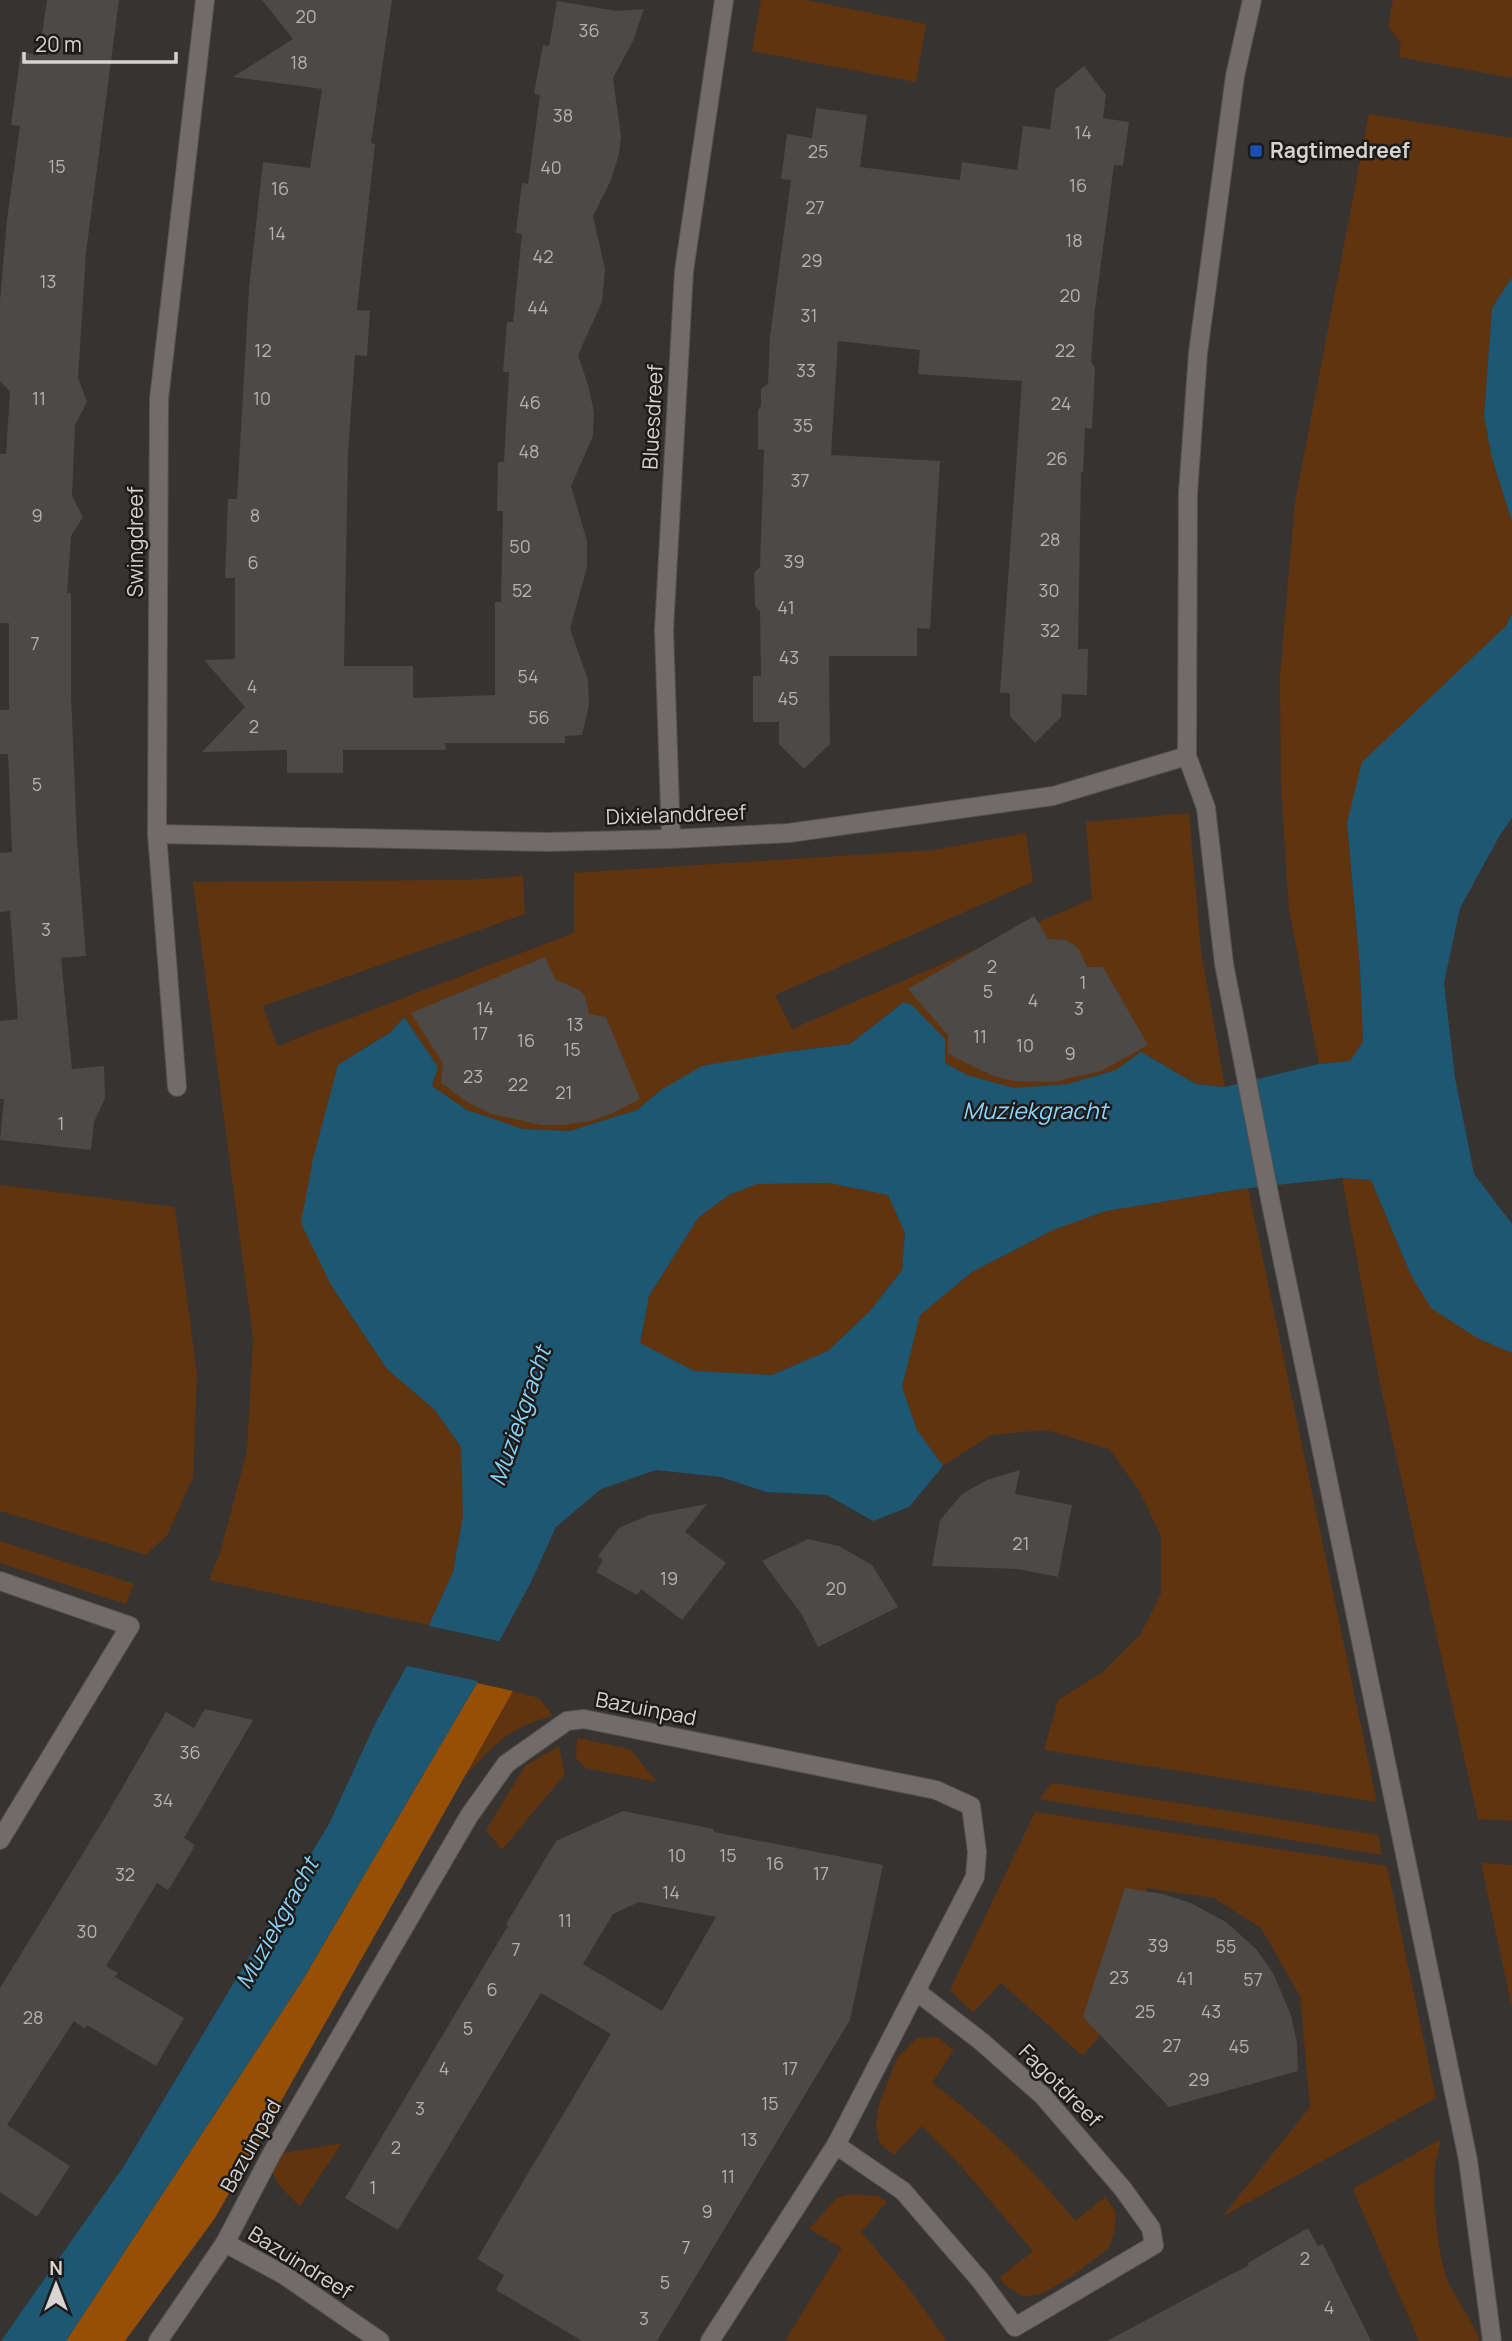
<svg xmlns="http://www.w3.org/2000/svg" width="1512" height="2341" viewBox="0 0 1512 2341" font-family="Manrope,sans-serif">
<rect width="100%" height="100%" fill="#373330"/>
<!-- green -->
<g fill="#613410">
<polygon points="761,0 806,0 926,24 916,82 752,51"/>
<polygon points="1393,0 1512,0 1512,78 1399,57 1401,44 1388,26"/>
<polygon points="1369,114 1512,138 1512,277 1492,308 1484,416 1492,458 1512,522 1512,613 1506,626 1347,823 1360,968 1363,1042 1350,1061 1319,1064 1289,910 1281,788 1280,676 1295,502"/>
<polygon points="1189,813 1201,951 1225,1087 1196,1084 1141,1052 1116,1070 1068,1084 1014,1088 967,1075 945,1063 904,1002 850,1044 785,1052 661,1090 637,1110 570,1131 523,1129 467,1110 432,1086 438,1067 404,1017 391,1032 338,1065 331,1285 387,1369 435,1410 461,1447 463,1516 453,1572 429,1625 209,1580 220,1553 247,1451 253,1338 193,882 467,880 523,876 525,914 263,1006 277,1046 574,933 574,873 934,850 1026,833 1033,882 775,995 792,1029 1092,899 1086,822"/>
<polygon points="1342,1178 1371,1180 1411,1275 1477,1338 1512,1353 1512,1821 1478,1819 1380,1384"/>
<polygon points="829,1183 888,1195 905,1233 902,1270 870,1311 828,1351 772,1375 694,1371 640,1344 649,1296 698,1218 729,1195 757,1184"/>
<polygon points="0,1185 175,1207 197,1375 193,1477 168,1534 146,1555 0,1511"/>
<polygon points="1248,1188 1377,1802 1044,1750 1058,1700 1103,1672 1140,1635 1161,1594 1161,1536 1139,1490 1109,1449 1046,1430 991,1435 943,1466 917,1430 902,1387 919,1315 972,1272 1053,1230 1106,1211"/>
<polygon points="0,1541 134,1584 126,1604 0,1563"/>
<path d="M 513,1691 L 539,1698 L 553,1716 C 507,1728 496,1744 464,1777 Z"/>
<polygon points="577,1738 630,1749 657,1782 585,1768 576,1758"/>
<polygon points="559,1746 565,1774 502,1850 486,1830 525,1766"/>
<polygon points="1052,1783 1378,1835 1382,1855 1039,1799"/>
<polygon points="1035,1812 1387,1866 1436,2098 1222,2217 1310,2107 1300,1996 1261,1928 1214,1898 1147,1888 1106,2028 1083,2056 1001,1983 973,2013 950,1990"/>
<polygon points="1481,1863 1512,1865 1512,2008"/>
<path d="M 937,2037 L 954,2050 L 932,2083 C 987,2123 1033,2169 1075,2221 L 1105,2197 L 1116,2212 L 1115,2229 L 1109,2248 L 1072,2276 L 1044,2293 L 1023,2297 L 1003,2283 L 1000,2277 L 1033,2251 L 959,2164 L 922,2126 L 894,2155 L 880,2144 L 876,2128 L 878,2108 L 897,2058 L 917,2038 Z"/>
<path d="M 1441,2139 C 1439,2150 1435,2161 1435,2171 C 1432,2198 1438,2259 1449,2284 C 1456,2298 1477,2328 1479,2341 L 1419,2341 L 1353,2189 Z"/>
<path d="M 342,2143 L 300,2206 C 287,2194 266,2175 271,2155 Z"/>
<polygon points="852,2194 878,2196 887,2202 861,2232 907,2286 947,2341 785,2341 842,2248 809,2229 837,2198"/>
</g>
<!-- forest -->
<polygon fill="#974e05" points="477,1683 513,1691 215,2218 125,2341 66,2341 302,1981"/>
<!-- water -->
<g fill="#1e5772" fill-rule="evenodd">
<polygon points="1512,277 1512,522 1492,458 1484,416 1492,308"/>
<path d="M 1512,613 L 1512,818 L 1500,835 L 1460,908 L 1444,983 L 1455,1078 L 1474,1174 L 1512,1224 L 1512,1353 L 1477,1338 L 1431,1308 L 1411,1275 L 1371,1180 L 1342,1178 L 1241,1189 L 1106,1211 L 1053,1230 L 972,1272 L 920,1315 L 902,1387 L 917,1430 L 943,1466 L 909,1507 L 873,1521 L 827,1495 L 766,1492 L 721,1477 L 656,1470 L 601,1489 L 556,1527 L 530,1584 L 477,1683 L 302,1981 L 66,2341 L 1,2341 L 124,2166 L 329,1824 L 375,1724 L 429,1625 L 453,1572 L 463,1516 L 461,1447 L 435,1410 L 387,1369 L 331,1285 L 301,1223 L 313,1159 L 338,1065 L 391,1032 L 404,1017 L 438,1067 L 432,1086 L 467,1110 L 523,1129 L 570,1131 L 637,1110 L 661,1090 L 702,1066 L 785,1052 L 850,1044 L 904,1002 L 912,1005 L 945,1039 L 945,1063 L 967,1075 L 1014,1088 L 1068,1084 L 1116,1070 L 1141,1052 L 1196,1084 L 1225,1087 L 1319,1064 L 1350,1061 L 1363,1042 L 1360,968 L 1347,823 L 1362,762 L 1506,626 ZM 829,1183 L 888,1195 L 905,1233 L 902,1270 L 870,1311 L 828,1351 L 772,1375 L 694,1371 L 640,1343 L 649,1296 L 698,1218 L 729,1195 L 757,1184 Z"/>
</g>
<!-- pier -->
<polygon fill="#373330" points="425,1625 503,1642 482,1682 403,1665"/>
<!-- building -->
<g fill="#4d4946" fill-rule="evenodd">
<polygon points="47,0 119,0 86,253 78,378 87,402 75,425 72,496 83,517 71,536 67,593 71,593 71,694 77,840 86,956 61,958 72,1069 104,1066 105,1098 94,1122 91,1150 0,1140 4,1099 0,1099 0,1021 18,1019 10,911 0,912 0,853 12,852 8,754 0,754 0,710 9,710 9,623 0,623 0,454 6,454 10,392 0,381 0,301 7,219 20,126 11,125 21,52 39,55"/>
<polygon points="262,0 392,0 371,143 375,144 357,310 370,311 367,356 355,355 348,454 344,666 413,666 413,698 495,695 495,602 501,602 503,511 497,511 498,462 504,462 509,372 503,372 507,322 513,322 522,234 516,233 519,207 522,183 528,184 540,95 534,94 543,45 549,46 557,1 617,11 644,9 633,41 613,78 621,136 619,154 611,180 593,216 605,269 602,302 578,355 588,385 594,412 593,436 571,486 587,541 587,567 570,629 588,680 589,705 582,735 565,736 565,743 445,743 446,750 343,750 343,773 287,773 287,750 202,752 245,707 204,660 235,659 235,578 225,578 228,499 237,499 249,288 263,162 310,168 322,89 233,77 293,39"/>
<polygon points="1084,66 1106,95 1103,118 1129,122 1123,166 1114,165 1095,309 1091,362 1095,368 1092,429 1085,428 1083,472 1081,472 1078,649 1088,649 1087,695 1062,694 1061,717 1035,743 1010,716 1010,693 1000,693 1022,381 918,374 920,350 838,341 831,455 940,461 930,629 917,628 917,656 829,656 830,744 804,769 779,744 779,722 753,722 753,676 761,676 760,611 755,606 754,573 760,567 764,450 758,449 758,410 761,406 761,389 768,384 770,336 791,180 781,179 787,134 812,138 816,108 867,115 860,167 960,180 962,162 1017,170 1023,126 1050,129 1055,90"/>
<polygon points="1034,916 1048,939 1065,940 1073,944 1079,950 1087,967 1103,967 1148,1045 1101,1071 1053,1082 1014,1081 993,1076 948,1054 948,1035 908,989"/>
<polygon points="545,957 556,980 580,990 585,996 589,1014 606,1017 640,1099 611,1114 590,1121 563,1125 541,1125 492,1114 467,1102 441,1083 443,1064 411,1013"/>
<polygon points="1020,1470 1015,1494 1072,1505 1058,1577 1018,1569 932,1566 940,1520 962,1494 987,1480"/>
<polygon points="707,1504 685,1532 726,1563 682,1620 641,1589 637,1595 596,1572 603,1560 598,1556 619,1528 649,1515"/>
<polygon points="808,1539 839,1546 872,1565 898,1607 818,1647 802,1615 762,1561"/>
<polygon points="205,1709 253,1720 184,1838 195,1845 182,1868 168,1890 157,1883 106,1966 118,1973 115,1977 184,2018 156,2066 87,2025 85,2029 74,2021 7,2125 70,2166 37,2217 0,2192 0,1988 106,1816 166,1712 194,1728"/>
<path d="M 623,1811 L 714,1829 L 714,1832 L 883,1865 L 850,2020 L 657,2341 L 582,2341 L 496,2290 L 504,2275 L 477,2259 L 611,2034 L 541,1993 L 398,2230 L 345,2198 L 508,1926 L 506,1924 L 556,1841 ZM 639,1902 L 716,1917 L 662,2011 L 583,1964 L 613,1914 Z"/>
<polygon points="1125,1888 1163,1894 1191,1903 1226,1922 1256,1949 1273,1973 1291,2015 1297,2043 1298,2071 1169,2107 1083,2017"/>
<polygon points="1308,2228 1318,2246 1323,2244 1371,2341 1107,2341 1249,2265 1248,2263"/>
</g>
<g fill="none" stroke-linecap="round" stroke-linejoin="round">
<defs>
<polyline id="service" points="1187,756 1206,808 1224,964 1271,1204 1468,2160 1492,2341"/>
<g id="minor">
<polyline points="157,834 548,842 671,839 789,833 1053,796 1187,756 1188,493 1198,353 1235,76 1252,0"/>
<polyline points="671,839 664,630 684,271 724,0"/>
<polyline points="177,1087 157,834 159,399 205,0"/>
<polyline points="0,1581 130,1626 0,1840"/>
<polyline points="836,2145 903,2191 980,2280 1015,2327 1154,2245 1151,2228 1123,2189 1043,2096 982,2042 916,1991"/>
<polyline points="225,2243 271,2155 469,1816 506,1764 567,1721 584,1719 936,1790 971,1806 977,1852 975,1877 836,2145 710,2341"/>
<polyline points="158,2341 225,2243 284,2275 380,2341"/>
</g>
</defs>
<!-- service casing -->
<use href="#service" stroke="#555250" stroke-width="20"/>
<!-- minor casing -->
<use href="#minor" stroke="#555250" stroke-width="20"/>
<!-- service -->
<use href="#service" stroke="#716c69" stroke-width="18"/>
<!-- minor -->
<use href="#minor" stroke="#716c69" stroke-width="18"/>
</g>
<!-- markers -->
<rect fill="#1a4fb4" stroke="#1d1b1a" stroke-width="2.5" x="1249" y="144" width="14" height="14" rx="3.5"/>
<g text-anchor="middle" stroke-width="5" stroke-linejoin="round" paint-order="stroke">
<!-- number labels -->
<g font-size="18" fill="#b4b1af">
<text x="306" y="23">20</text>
<text x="589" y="37">36</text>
<text x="299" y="69">18</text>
<text x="563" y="122">38</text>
<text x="1083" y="139">14</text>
<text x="818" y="158">25</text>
<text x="57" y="173">15</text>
<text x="551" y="174">40</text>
<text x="1078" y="192">16</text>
<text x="280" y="195">16</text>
<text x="815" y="214">27</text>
<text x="277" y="240">14</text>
<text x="1074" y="247">18</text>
<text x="543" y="263">42</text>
<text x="812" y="267">29</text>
<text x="48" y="288">13</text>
<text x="1070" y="302">20</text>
<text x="538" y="314">44</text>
<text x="809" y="322">31</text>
<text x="263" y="357">12</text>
<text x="1065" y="357">22</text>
<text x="806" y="377">33</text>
<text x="39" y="405">11</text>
<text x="262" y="405">10</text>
<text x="530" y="409">46</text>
<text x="1061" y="410">24</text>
<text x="803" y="432">35</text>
<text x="529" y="458">48</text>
<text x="1057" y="465">26</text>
<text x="800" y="487">37</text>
<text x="37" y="522">9</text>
<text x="255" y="522">8</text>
<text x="1050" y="546">28</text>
<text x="520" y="553">50</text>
<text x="794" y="568">39</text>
<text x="253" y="569">6</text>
<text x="522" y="597">52</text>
<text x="1049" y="597">30</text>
<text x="786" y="614">41</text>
<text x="1050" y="637">32</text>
<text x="35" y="650">7</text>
<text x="789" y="664">43</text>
<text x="528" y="683">54</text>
<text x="252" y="693">4</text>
<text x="788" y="705">45</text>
<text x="539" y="724">56</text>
<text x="254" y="733">2</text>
<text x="37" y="791">5</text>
<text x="46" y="936">3</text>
<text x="992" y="973">2</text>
<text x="1083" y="989">1</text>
<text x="988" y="998">5</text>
<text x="1033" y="1007">4</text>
<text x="485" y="1015">14</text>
<text x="1079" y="1015">3</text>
<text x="575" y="1031">13</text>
<text x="480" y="1040">17</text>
<text x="980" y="1043">11</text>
<text x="526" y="1047">16</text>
<text x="1025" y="1052">10</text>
<text x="572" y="1056">15</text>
<text x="1070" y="1060">9</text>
<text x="473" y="1083">23</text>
<text x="518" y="1091">22</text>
<text x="564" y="1099">21</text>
<text x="61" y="1130">1</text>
<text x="1021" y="1550">21</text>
<text x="669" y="1585">19</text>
<text x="836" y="1595">20</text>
<text x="190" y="1759">36</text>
<text x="163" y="1807">34</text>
<text x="677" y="1862">10</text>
<text x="728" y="1862">15</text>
<text x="775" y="1870">16</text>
<text x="821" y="1880">17</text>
<text x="125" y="1881">32</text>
<text x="671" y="1899">14</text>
<text x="565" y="1927">11</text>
<text x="87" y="1938">30</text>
<text x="1158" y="1952">39</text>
<text x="1226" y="1953">55</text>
<text x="516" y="1956">7</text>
<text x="1119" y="1984">23</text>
<text x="1185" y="1985">41</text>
<text x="1253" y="1986">57</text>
<text x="492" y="1996">6</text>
<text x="1145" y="2018">25</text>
<text x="1211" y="2018">43</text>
<text x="33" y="2024">28</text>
<text x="468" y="2035">5</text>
<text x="1172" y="2052">27</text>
<text x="1239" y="2053">45</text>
<text x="444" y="2075">4</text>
<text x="790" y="2075">17</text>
<text x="1199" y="2086">29</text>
<text x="770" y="2110">15</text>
<text x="420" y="2115">3</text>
<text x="749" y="2146">13</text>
<text x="396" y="2154">2</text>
<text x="728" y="2183">11</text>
<text x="373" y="2194">1</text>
<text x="707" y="2218">9</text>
<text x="686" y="2254">7</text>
<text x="1305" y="2265">2</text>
<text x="665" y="2289">5</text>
<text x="1329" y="2314">4</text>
<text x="644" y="2325">3</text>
</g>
<!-- poi labels -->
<g font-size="21" font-weight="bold" fill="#d6d4d2" stroke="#1d1b1a" text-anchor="start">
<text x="1270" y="158">Ragtimedreef</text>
</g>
<!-- street labels -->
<g font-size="21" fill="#d6d4d2" stroke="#1d1b1a">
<text transform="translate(653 417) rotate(-87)" y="7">Bluesdreef</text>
<text transform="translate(136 542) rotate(-90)" y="7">Swingdreef</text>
<text transform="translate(676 815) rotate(-2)" y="7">Dixielanddreef</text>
<text transform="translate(646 1709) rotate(11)" y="7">Bazuinpad</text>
<text transform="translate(1060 2086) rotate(45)" y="7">Fagotdreef</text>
<text transform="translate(251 2146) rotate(-61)" y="7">Bazuinpad</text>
<text transform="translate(300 2263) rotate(32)" y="7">Bazuindreef</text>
</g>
<!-- water labels -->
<g font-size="23" font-style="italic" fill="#8bd4fb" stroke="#1d1b1a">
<text x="1035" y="1119">Muziekgracht</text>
<text transform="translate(520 1416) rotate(-71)" y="8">Muziekgracht</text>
<text transform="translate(277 1923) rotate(-61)" y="8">Muziekgracht</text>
</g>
</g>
<!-- north arrow -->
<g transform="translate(56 2285)" stroke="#1d1b1a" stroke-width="5" paint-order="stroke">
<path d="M0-5L12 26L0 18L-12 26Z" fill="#d6d4d2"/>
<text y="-10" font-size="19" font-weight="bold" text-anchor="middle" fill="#d6d4d2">N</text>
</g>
<!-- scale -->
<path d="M24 52v10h152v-10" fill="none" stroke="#d6d4d2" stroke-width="3.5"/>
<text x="35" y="52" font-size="21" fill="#d6d4d2" stroke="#1d1b1a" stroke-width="5" paint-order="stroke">20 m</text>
</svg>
